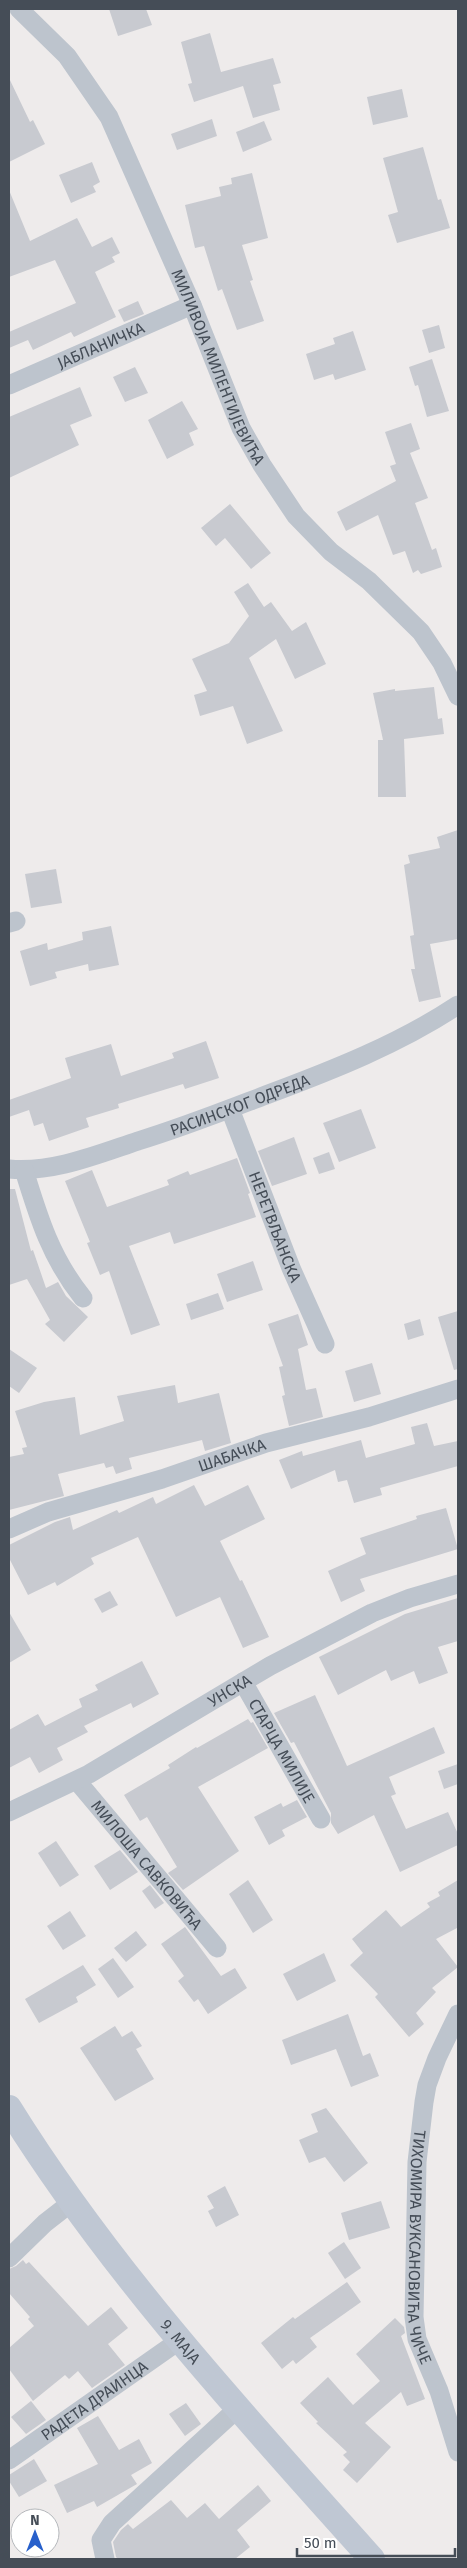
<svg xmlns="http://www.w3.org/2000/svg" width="467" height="2568" viewBox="0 0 467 2568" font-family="'Fira Sans',sans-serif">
<rect width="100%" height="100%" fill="#eeebeb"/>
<!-- building -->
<g fill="#c8cad0">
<polygon points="109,9 146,9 152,25 118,36"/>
<polygon points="210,33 221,72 273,58 281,83 273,85 280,110 253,118 243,86 194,102 188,84 192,83 181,42"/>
<polygon points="9,78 30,122 33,120 45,144 9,162"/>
<polygon points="402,89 408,117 373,125 367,97"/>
<polygon points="212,119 217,136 177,150 171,134"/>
<polygon points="264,121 272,140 243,152 236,132"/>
<polygon points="423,147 438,200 441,199 450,228 397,243 388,215 398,212 383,158"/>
<polygon points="92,162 100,182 93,186 96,192 71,203 59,175"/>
<polygon points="252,173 268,238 242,245 253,280 250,281 264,321 237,330 222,289 218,291 204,246 195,248 185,205 221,196 219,187 232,184 231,178"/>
<polygon points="9,190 30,241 77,218 92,247 112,237 120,253 112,257 115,262 95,272 116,317 74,337 71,332 33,350 28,340 9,348 9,332 76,303 55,260 9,277"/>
<polygon points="138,301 144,314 124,322 118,310"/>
<polygon points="439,325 445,348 429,353 422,330"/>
<polygon points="353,331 366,370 335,380 333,374 314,380 306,354 335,344 333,338"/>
<polygon points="432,359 449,411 427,417 418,385 415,386 409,367"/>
<polygon points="135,367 148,393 125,402 113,377"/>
<polygon points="80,387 92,416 70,425 79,445 9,478 9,417"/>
<polygon points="182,401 198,429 189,433 194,445 167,459 148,420"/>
<polygon points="411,423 420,449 410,453 428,498 415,503 432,550 436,548 442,567 421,574 418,570 413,573 405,551 393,555 378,515 346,531 337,512 396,481 390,466 396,464 385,432"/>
<polygon points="230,504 271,553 251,569 225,538 216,546 201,528"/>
<polygon points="248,583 264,607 271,602 292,631 306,622 326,664 295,679 276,639 249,658 283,731 247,744 233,706 200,716 194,695 207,691 192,659 229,643 249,616 234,592"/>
<polygon points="434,687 438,719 442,718 444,734 404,739 406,797 378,797 378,740 383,740 373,693 395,689 395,691"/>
<polygon points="458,830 458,939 430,944 441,997 419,1002 411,969 415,969 410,936 414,935 404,865 410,863 408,855 440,848 437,837"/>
<polygon points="56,869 62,903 31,908 25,874"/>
<polygon points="111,926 119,965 89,971 88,964 55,972 57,978 30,986 20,951 47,943 48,950 83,940 82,932"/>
<polygon points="206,1041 219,1078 185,1089 183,1084 118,1104 119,1108 86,1118 89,1127 49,1141 43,1123 34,1126 29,1110 9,1117 9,1100 71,1078 65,1058 111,1044 121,1076 174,1058 172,1053"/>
<polygon points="361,1109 376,1148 339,1162 323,1123"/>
<polygon points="294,1137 307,1174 272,1186 258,1151"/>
<polygon points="329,1152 335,1169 319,1174 313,1158"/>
<polygon points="237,1158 250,1193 248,1194 256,1217 174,1244 170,1232 129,1246 160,1325 131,1335 109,1271 100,1275 87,1243 90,1242 65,1181 92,1170 107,1207 169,1185 167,1180 188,1171 190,1175"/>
<polygon points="9,1189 15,1189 31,1251 33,1250 46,1288 58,1282 66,1296 88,1317 64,1342 45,1324 50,1320 27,1279 9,1285"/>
<polygon points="253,1261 263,1290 227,1302 217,1274"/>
<polygon points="218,1293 224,1309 191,1320 186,1304"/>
<polygon points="458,1311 458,1369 454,1370 438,1317"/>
<polygon points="298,1314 308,1345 298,1349 306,1390 316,1388 323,1417 289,1426 282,1396 285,1395 279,1367 283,1366 268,1324"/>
<polygon points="420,1319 424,1335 408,1340 404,1324"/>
<polygon points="9,1349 37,1368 19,1393 9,1386"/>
<polygon points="372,1363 381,1394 354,1402 345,1371"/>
<polygon points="175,1385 178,1403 219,1393 231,1443 205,1451 202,1440 129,1458 132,1469 116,1474 113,1466 106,1468 104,1463 58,1474 64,1496 9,1510 9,1457 24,1454 22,1448 27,1447 15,1411 44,1402 75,1397 80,1435 124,1421 117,1396"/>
<polygon points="427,1423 434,1446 458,1441 458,1466 380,1488 382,1495 354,1503 347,1480 338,1482 335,1470 291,1489 279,1460 302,1451 303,1456 361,1440 366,1458 415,1444 411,1427"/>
<polygon points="194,1485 205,1506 248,1485 265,1519 220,1541 240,1581 242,1580 269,1637 243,1648 220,1597 176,1617 138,1537 91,1558 94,1564 57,1586 55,1582 28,1595 9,1558 9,1545 55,1522 70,1517 73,1530 117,1510 119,1513 153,1497 156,1504"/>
<polygon points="446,1508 458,1549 360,1579 365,1591 341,1602 328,1571 366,1554 360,1538 417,1519 416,1516"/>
<polygon points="110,1591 118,1605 102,1613 94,1599"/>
<polygon points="458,1598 458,1641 438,1647 448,1673 419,1684 414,1671 391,1681 386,1670 338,1695 319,1657 405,1614"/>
<polygon points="9,1612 31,1650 9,1663"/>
<polygon points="142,1661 159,1694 133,1708 131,1703 84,1726 88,1732 57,1748 63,1760 39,1773 30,1757 9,1768 9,1730 38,1714 45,1726 82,1707 79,1699 98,1690 95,1685"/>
<polygon points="315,1695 347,1766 434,1727 445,1753 389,1777 396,1794 391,1796 406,1829 448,1812 458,1834 458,1845 400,1872 374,1815 338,1834 331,1823 331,1813 294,1742 291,1743 274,1713"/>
<polygon points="248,1719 251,1723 253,1722 268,1748 198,1787 239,1851 183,1890 168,1873 177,1867 147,1817 140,1821 124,1795 170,1768 168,1765 196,1747 197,1748"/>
<polygon points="458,1764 458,1784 444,1789 438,1771"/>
<polygon points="297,1800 307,1817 282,1830 285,1836 269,1845 254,1817 281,1803 283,1807"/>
<polygon points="56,1841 79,1875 60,1887 38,1853"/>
<polygon points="120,1850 138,1872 110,1890 94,1866"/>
<polygon points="248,1880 273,1920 253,1933 229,1894"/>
<polygon points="458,1880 458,1931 457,1928 436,1939 458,1967 432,1988 436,1992 416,2013 424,2024 409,2037 375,1997 378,1994 350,1965 363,1953 352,1939 386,1910 401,1927 430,1907 427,1903 440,1896 438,1892"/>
<polygon points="150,1885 164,1903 155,1909 142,1891"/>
<polygon points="70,1911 86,1936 63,1950 47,1926"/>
<polygon points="185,1927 221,1976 235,1968 247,1988 208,2014 198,1999 194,2002 178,1981 184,1976 161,1944"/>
<polygon points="136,1931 147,1945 126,1962 114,1948"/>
<polygon points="324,1953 336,1981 297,2001 283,1974"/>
<polygon points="113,1958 134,1987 118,1998 98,1969"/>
<polygon points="83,1965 96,1985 76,1997 78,2002 39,2023 25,1999"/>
<polygon points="348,2014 363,2056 370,2053 379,2076 351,2087 336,2049 291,2065 282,2040"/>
<polygon points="115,2026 122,2037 132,2031 142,2046 136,2049 154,2079 115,2101 80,2048"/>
<polygon points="326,2108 368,2163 344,2182 325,2157 309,2163 299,2140 318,2132 311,2114"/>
<polygon points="225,2186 239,2215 216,2227 208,2211 214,2208 207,2196"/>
<polygon points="381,2201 390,2228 349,2240 341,2213"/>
<polygon points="344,2242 361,2268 345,2279 328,2253"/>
<polygon points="23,2260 26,2264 29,2262 88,2326 111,2307 128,2328 108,2344 125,2365 92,2388 78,2371 69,2379 65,2375 33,2401 9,2369 9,2348 34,2326 28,2319 30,2317 9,2293 9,2269 16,2266"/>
<polygon points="347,2282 361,2302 310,2338 317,2347 296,2364 293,2360 282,2369 261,2343 293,2317 295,2319"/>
<polygon points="395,2318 404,2327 405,2333 401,2336 425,2399 407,2406 401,2392 365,2423 391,2447 357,2483 343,2470 350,2462 343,2455 347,2452 316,2423 318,2422 300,2403 328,2377 353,2405 380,2381 356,2354"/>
<polygon points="31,2401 46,2420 26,2434 11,2417"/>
<polygon points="186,2403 201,2424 185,2436 169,2414"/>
<polygon points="98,2416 119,2450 139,2439 152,2463 131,2475 137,2484 97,2507 94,2501 67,2513 54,2485 98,2464 77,2428"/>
<polygon points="34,2459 47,2481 19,2497 9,2481 9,2475"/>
<polygon points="258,2485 271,2501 237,2530 250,2547 235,2559 118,2559 116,2557 113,2542 121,2530 128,2524 133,2529 171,2500 187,2518 205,2503 219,2519"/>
</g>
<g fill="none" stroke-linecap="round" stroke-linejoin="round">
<!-- minor -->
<g stroke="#bdc4cd" stroke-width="19">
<path id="s1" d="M 19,9 L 67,56 L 109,117 L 192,305 L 241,428 L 262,465 L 296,516 L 331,552 L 369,581 L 421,632 L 442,663 L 458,696"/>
<path id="s2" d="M 9,385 L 192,305"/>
<polyline points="9,923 16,921"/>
<path id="s3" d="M 230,1109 L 291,1268 L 325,1344"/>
<path id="s4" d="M 9,1169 C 53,1173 96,1155 138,1141 C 181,1128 224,1111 266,1095 C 333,1070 399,1044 458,1005"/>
<path d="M 24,1170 C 39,1219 51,1258 83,1298"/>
<path id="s5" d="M 9,1529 L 48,1512 L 162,1479 L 266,1443 L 369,1417 L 458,1389"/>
<path id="s6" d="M 243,1682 L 321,1819"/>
<path id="s7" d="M 77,1781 L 217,1948"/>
<path id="s8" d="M 9,1812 L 89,1774 L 270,1666 L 372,1613 L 410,1598 L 458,1584"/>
<path id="s9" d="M 458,2014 L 437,2058 L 427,2085 L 424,2102 L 417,2162 L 414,2317 L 417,2339 L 439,2391 L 458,2452"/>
<polyline points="9,2258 45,2223 72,2202"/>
<path id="s10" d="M 9,2460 L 180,2340"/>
<polyline points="105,2559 101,2540 112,2523 237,2409"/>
</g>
<!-- secondary -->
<path stroke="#bfc7d3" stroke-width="26" id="s11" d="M 9,2108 C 111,2272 244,2416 372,2559"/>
</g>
<g text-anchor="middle" stroke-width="4" stroke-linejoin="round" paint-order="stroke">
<!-- street labels -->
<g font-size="16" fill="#454d57" stroke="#fff">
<text dy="6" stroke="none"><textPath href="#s2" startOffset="100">ЈАБЛАНИЧКА</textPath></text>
<text dy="6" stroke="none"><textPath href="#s1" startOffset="414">МИЛИВОЈА МИЛЕНТИЈЕВИЋА</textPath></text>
<text dy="6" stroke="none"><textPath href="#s4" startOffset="241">РАСИНСКОГ ОДРЕДА</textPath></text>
<text dy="6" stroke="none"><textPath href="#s3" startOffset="126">НЕРЕТВЉАНСКА</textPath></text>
<text dy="6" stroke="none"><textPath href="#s5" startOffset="235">ШАБАЧКА</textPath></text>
<text dy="6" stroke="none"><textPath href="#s8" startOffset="252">УНСКА</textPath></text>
<text dy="6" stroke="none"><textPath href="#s6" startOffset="79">СТАРЦА МИЛИЈЕ</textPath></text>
<text dy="6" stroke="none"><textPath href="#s7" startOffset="109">МИЛОША САВКОВИЋА</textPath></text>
<text dy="6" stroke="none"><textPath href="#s9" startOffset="241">ТИХОМИРА ВУКСАНОВИЋА ЧИЧЕ</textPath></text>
<text dy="6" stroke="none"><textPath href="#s11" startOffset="290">9. МАЈА</textPath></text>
<text dy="6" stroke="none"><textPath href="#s10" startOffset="104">РАДЕТА ДРАИНЦА</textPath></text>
</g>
</g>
<!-- border -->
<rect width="467" height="2568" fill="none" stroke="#454d57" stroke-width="20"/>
<!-- north arrow -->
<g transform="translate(35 2533)"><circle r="24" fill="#ffffff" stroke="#b5b8bc"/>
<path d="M0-4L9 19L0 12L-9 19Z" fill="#2860cb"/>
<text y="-8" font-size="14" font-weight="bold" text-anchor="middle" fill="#454d57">N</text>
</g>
<!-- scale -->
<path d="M297 2548v8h158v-8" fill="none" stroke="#454d57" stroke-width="2.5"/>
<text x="304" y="2548" font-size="15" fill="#454d57" stroke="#ffffff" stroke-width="4" paint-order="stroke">50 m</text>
</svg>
